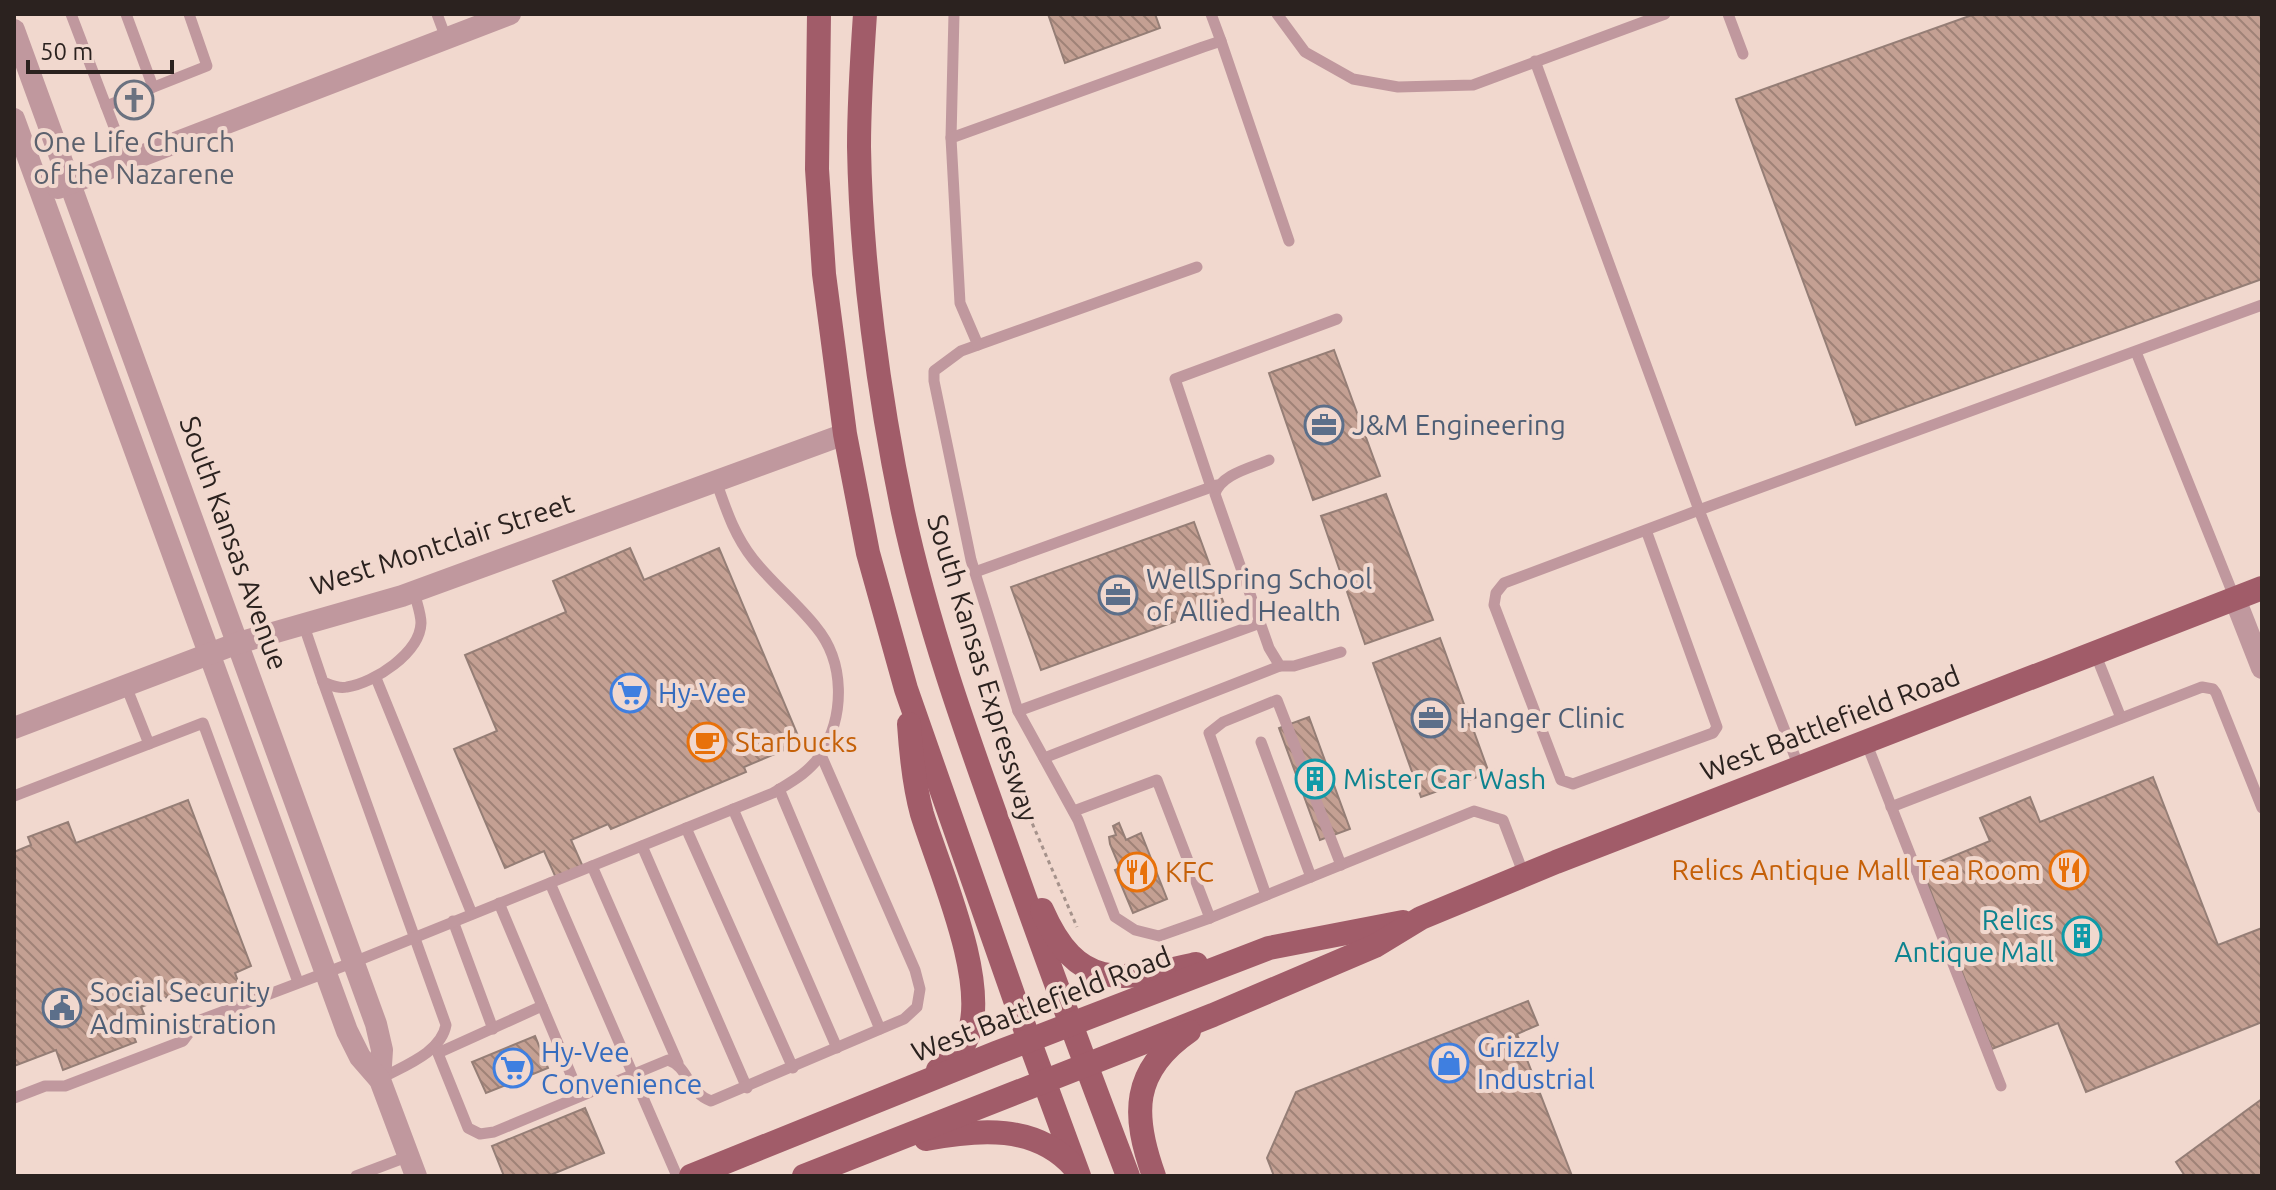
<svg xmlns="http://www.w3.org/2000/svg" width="2276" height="1190" viewBox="0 0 2276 1190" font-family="Ubuntu,sans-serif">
<defs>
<pattern id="building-back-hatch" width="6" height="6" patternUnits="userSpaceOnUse" patternTransform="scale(2)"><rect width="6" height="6" fill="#c4a093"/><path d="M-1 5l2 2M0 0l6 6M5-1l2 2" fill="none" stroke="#9f8277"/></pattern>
</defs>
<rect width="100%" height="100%" fill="#f1d8ce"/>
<!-- building -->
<g fill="url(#building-back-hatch)" stroke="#957e76" stroke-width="2">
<polygon points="1048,14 1155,14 1160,28 1065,63"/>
<polygon points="1975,14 2262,14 2262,279 1856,425 1736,99"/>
<polygon points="1334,350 1380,476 1313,500 1269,373"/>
<polygon points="1386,494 1433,620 1365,644 1321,516"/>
<polygon points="1194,522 1224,604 1041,670 1011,587"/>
<polygon points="630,548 644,580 719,548 801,743 744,767 746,772 611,829 608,824 571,840 583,867 556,878 544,851 505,868 454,749 497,731 465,655 566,612 553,581"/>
<polygon points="1440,638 1489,773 1421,797 1373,663"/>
<polygon points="1309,717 1350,829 1320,840 1279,728"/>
<polygon points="2153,777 2218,945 2262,928 2262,1022 2086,1092 2058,1023 1992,1049 1922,869 1990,841 1980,818 2030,797 2040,822"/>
<polygon points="188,800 251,966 235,973 239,984 203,997 198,985 141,1007 144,1014 127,1020 136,1042 63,1070 56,1050 14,1066 14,852 31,845 28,837 68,822 76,843"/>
<polygon points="1119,823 1126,840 1141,833 1167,899 1133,913 1115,870 1120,868 1110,844 1109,837 1116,835 1113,826"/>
<polygon points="1528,1001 1538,1025 1517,1034 1572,1176 1274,1176 1267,1158 1296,1092"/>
<polygon points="535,1036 548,1068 486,1093 472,1062"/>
<polygon points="2262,1099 2262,1176 2185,1176 2176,1162"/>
<polygon points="585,1108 604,1153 548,1176 504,1176 492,1146"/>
</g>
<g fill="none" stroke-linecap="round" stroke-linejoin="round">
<!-- path -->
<polyline stroke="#a5928b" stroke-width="3" stroke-dasharray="4 4" stroke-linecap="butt" points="1026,809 1077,927"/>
<!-- lane -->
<g stroke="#c0989e" stroke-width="11">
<polyline points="71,14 127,161"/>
<polyline points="126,14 153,87"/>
<polyline points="437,14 446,38"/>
<polyline points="1211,14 1221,41"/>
<polyline points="1277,14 1305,52 1353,79 1398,87 1473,85 1665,14"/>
<polyline points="1728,14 1743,54"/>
<polyline points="1535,61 1699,510 1504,583 1496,593 1494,605 1561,780 1573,784 1713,733 1717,727 1646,530"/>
<polyline points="106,106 207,66 189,14"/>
<polyline points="951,138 954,14"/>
<polyline points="1197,267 961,351 934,371 934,381 971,560 1018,711 1078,820 1115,917 1135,930 1159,936 1210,918 1474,811 1503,820 1524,875"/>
<polyline points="978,345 960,303 951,138 1203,47 1221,41 1289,241"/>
<polyline points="2136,352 2235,599"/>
<path d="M 1269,460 C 1251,468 1221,474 1215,494 L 1269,648 L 1280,666 L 1294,666 L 1341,652"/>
<polyline points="1211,487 1175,379 1337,319"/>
<polyline points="975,572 1217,485"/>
<path d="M 303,623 L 323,682 C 331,685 338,689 347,687 C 374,683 420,653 421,623 C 421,613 416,601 414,591"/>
<polyline points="2095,653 2121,718"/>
<polyline points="376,678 472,914"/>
<path d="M 323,682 L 446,1025 C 441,1053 403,1066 380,1079"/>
<polyline points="126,686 149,744"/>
<polyline points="1018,711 1260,623"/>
<polyline points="1261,742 1311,877"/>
<polyline points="1866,742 2001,1086"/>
<polyline points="1044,758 1280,666"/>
<polyline points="1799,767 1699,510 2262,305"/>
<polyline points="779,789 880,1029"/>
<polyline points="14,796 203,723 298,982"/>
<polyline points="1891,807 2202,687 2213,689 2216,693 2262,808"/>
<polyline points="733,809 837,1048"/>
<polyline points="1074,811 1157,780 1210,918"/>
<polyline points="686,828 793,1068"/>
<polyline points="642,846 747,1088"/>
<polyline points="592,866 678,1063"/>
<polyline points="550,883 677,1176"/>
<polyline points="1266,895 1209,733 1223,722 1277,700 1341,865"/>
<polyline points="499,903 580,1096"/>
<polyline points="453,921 493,1029"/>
<path d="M 435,1046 L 468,1128 L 480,1134 L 494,1132 L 668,1060 C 689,1067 687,1092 711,1101 L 904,1019 L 917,1007 L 920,989 L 915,970 L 821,755"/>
<polyline points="438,1053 542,1006"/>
<path d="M 14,1098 L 45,1086 L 65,1086 L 183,1041 L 198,1021 L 354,962 L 773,793 C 791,782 810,772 821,754 C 845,715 845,662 816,627 C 797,603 772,583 753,559 C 734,535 726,509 716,481"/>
<polyline points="356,1176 409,1156"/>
</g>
<!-- street -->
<g stroke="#c0989e" stroke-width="22">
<polyline points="14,30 376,1024 382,1050 380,1080"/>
<polyline points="14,119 347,1031 360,1057 380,1080 416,1176"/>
<polyline points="58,188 510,14"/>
<polyline points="2235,599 2262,668"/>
<polyline points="14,728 238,643 402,596 845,434"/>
</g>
<!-- primary -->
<g stroke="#a15c69" stroke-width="24">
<polyline points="819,14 817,169 824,274 845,434 868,553 906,689 1029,1040 1079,1176"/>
<path d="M 865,14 C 862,58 859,103 859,147 C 861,265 879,397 903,512 C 927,623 965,730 1003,836 C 1043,950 1085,1063 1128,1176"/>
<path d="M 909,724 C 911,754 914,785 922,814 C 939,869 988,979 969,1033 C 964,1049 951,1061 938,1070"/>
<path d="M 1042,910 C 1078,992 1120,981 1196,964"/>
<path d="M 926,1139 C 978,1129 1036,1124 1074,1167"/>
<polyline points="691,1176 996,1053 1269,948 1403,922"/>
<polyline points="804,1176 1213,1015 1375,946 1421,918 1556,862 2262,588"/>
<path d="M 1154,1176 C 1132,1115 1131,1071 1189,1031"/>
</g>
</g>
<!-- icons -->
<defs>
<symbol id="church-ring" viewBox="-11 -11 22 22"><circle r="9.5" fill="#f1d8ce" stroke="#6b7280" stroke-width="1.5"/><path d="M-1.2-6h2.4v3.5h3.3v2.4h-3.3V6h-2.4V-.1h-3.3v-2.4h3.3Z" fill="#6b7280"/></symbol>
<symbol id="office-ring" viewBox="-11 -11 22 22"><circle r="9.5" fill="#f1d8ce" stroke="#5c6f8a" stroke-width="1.5"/><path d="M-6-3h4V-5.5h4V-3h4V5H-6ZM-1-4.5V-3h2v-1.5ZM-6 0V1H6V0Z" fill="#5c6f8a"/></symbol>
<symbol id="supermarket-ring" viewBox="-11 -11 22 22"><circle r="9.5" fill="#f1d8ce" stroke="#3f7fe0" stroke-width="1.5"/><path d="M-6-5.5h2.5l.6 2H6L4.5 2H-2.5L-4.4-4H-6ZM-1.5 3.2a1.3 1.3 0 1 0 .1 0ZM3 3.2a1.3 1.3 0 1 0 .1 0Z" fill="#3f7fe0"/></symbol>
<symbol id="cafe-ring" viewBox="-11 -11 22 22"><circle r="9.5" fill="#f1d8ce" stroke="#e8710a" stroke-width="1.5"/><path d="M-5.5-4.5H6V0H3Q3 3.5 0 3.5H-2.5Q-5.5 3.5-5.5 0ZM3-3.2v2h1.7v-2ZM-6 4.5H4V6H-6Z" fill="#e8710a"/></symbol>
<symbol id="building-ring" viewBox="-11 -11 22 22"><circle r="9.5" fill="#f1d8ce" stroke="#0f9aa8" stroke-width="1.5"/><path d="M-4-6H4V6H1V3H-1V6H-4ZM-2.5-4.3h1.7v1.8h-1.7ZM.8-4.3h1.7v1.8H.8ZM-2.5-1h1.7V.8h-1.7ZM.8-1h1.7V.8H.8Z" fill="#0f9aa8"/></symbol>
<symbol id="restaurant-ring" viewBox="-11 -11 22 22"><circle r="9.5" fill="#f1d8ce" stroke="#e8710a" stroke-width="1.5"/><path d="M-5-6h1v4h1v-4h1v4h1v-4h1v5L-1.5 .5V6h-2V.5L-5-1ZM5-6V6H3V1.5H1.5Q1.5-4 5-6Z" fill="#e8710a"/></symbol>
<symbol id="civic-ring" viewBox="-11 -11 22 22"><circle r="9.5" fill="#f1d8ce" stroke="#5c6f8a" stroke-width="1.5"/><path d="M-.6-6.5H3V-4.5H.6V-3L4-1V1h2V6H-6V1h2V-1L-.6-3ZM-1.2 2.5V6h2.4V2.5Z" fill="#5c6f8a"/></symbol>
<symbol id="shop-ring" viewBox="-11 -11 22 22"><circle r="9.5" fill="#f1d8ce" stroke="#3f7fe0" stroke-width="1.5"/><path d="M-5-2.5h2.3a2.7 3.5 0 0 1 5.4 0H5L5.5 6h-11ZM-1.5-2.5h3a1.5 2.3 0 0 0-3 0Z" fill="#3f7fe0"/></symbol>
</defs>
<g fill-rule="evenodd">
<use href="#church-ring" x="112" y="78" width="44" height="44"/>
<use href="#office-ring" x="1302" y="403" width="44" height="44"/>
<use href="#office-ring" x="1096" y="573" width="44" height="44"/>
<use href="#supermarket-ring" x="608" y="671" width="44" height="44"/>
<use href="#office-ring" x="1409" y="696" width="44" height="44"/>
<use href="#cafe-ring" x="685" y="720" width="44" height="44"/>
<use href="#building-ring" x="1293" y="757" width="44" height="44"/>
<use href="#restaurant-ring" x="2047" y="848" width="44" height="44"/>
<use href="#restaurant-ring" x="1115" y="850" width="44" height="44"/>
<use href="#building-ring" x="2060" y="914" width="44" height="44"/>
<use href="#civic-ring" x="40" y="986" width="44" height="44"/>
<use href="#shop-ring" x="1427" y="1041" width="44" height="44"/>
<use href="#supermarket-ring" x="491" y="1046" width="44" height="44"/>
</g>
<g text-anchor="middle" stroke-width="8" stroke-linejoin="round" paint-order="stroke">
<!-- worship labels -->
<g font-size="28" fill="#5b616d" stroke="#f1d8ce">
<text x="134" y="152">One Life Church<tspan x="134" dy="32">of the Nazarene</tspan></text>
</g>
<!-- service labels -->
<g font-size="28" fill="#4e5e75" stroke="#f1d8ce" text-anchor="start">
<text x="1352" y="435">J&amp;M Engineering</text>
<text x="1146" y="589">WellSpring School<tspan x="1146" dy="32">of Allied Health</tspan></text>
<text x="1459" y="728">Hanger Clinic</text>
<text x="90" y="1002">Social Security<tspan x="90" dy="32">Administration</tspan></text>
</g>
<!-- street labels -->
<g font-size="28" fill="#2b221f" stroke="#f1d8ce">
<text transform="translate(234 543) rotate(70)" y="10">South Kansas Avenue</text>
<text transform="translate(442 544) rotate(-18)" y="10">West Montclair Street</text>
<text transform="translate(983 668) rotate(73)" y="10">South Kansas Expressway</text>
<text transform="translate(1830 723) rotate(-21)" y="10">West Battlefield Road</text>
<text transform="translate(1041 1004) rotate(-21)" y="10">West Battlefield Road</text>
</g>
<!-- shop labels -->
<g font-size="28" fill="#366cbe" stroke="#f1d8ce" text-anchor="start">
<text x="658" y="703">Hy-Vee</text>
<text x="1477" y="1057">Grizzly<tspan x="1477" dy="32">Industrial</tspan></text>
<text x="541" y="1062">Hy-Vee<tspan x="541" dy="32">Convenience</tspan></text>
</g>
<!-- food labels -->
<g font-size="28" fill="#c56008" stroke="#f1d8ce" text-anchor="start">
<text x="735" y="752">Starbucks</text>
<text x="2041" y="880" text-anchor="end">Relics Antique Mall Tea Room</text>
<text x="1165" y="882">KFC</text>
</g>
<!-- culture labels -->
<g font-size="28" fill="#0d838f" stroke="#f1d8ce" text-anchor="start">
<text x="1343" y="789">Mister Car Wash</text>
<text x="2054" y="930" text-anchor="end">Relics<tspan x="2054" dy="32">Antique Mall</tspan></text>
</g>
</g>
<!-- border -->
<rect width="2276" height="1190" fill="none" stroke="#2b221f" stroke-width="32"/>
<!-- scale -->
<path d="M28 60v12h144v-12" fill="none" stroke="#2b221f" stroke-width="4"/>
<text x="40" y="60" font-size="24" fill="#2b221f" stroke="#f1d8ce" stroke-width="6" paint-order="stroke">50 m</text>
</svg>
